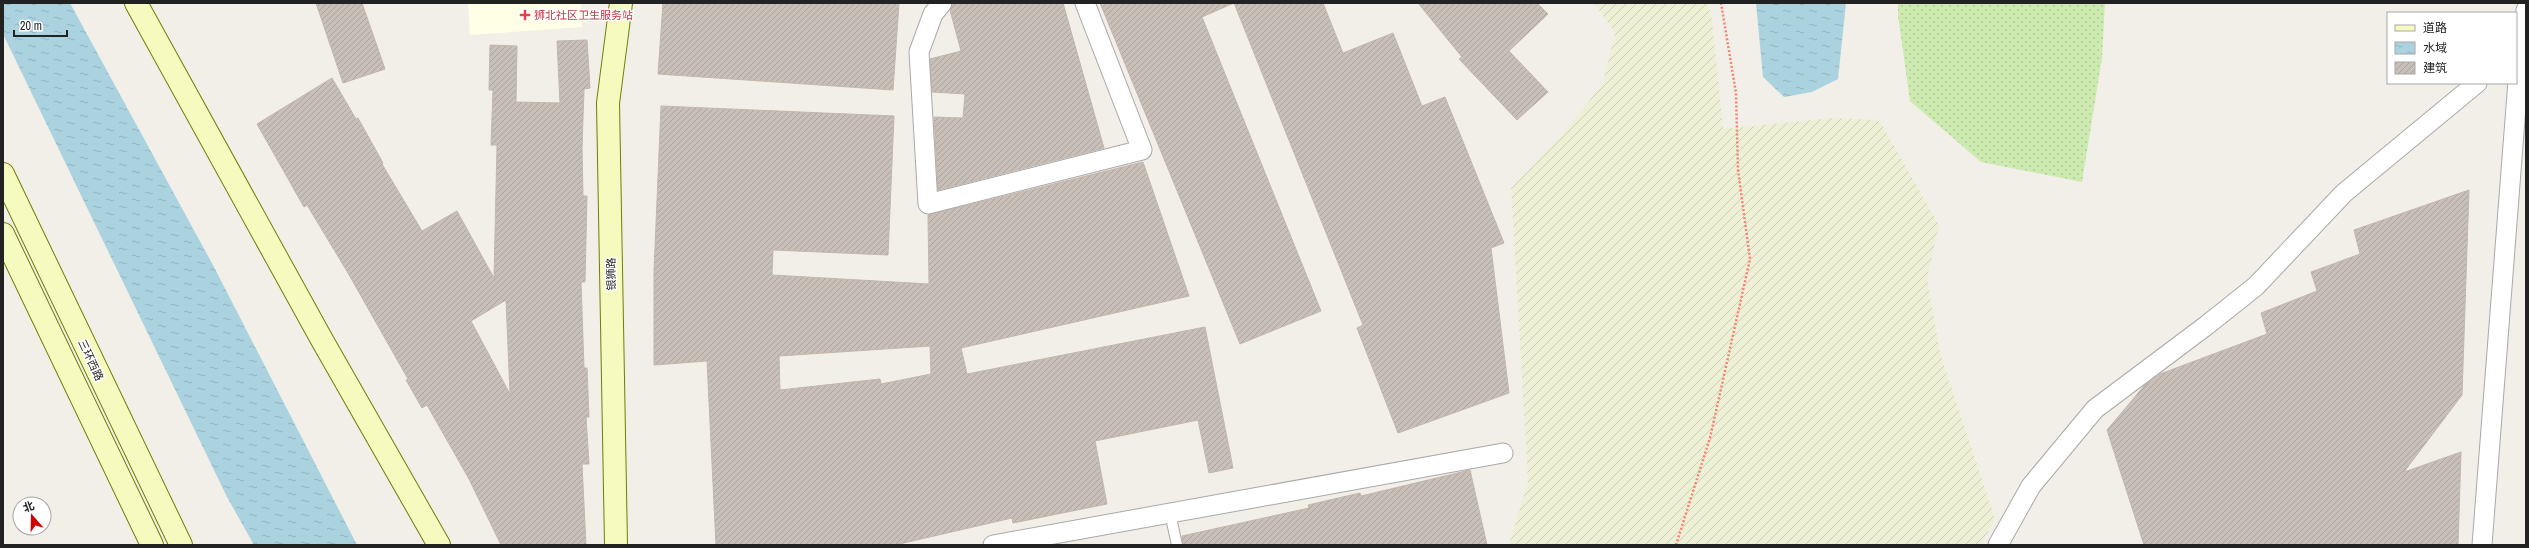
<svg xmlns="http://www.w3.org/2000/svg" width="2529" height="548" viewBox="0 0 2529 548" font-family="'Archivo Narrow','Noto Sans SC',sans-serif">
<defs>
<pattern id="farmland-furrows" width="10" height="10" patternUnits="userSpaceOnUse"><rect width="10" height="10" fill="#eef0d5"/><path d="M-1 1l2-2M0 10L10 0M9 11l2-2" fill="none" stroke="#ccceb7"/></pattern>
<pattern id="grass-dots" width="8" height="8" patternUnits="userSpaceOnUse"><rect width="8" height="8" fill="#cdebb0"/><path d="M2 2h.1M6 6h.1" fill="none" stroke="#b0c997" stroke-width="1.8" stroke-linecap="round"/></pattern>
<pattern id="water-ripples" width="26" height="14" patternUnits="userSpaceOnUse"><rect width="26" height="14" fill="#aad3df"/><path d="M2 4q2-2 4 0t4 0M15 11q2-2 4 0t4 0" fill="none" stroke="#92b5bf"/></pattern>
<pattern id="building-hatch" width="6" height="6" patternUnits="userSpaceOnUse"><rect width="6" height="6" fill="#c7bfb8"/><path d="M-1 1l2-2M0 6l6-6M5 7l2-2" fill="none" stroke="#aba49e"/></pattern>
</defs>
<rect width="100%" height="100%" fill="#f2efe9"/>
<!-- education -->
<polygon fill="#ffffe5" points="468,3 581,3 582,27 470,35"/>
<!-- farmland -->
<polygon fill="url(#farmland-furrows)" points="1594,3 1708,3 1712,21 1723,129 1832,118 1879,120 1939,225 1927,278 1940,353 1995,519 1981,545 1509,545 1528,482 1511,188 1564,133 1603,83 1615,33"/>
<!-- grass -->
<polygon fill="url(#grass-dots)" points="1898,3 2105,3 2102,58 2082,182 1981,162 1910,101 1898,16"/>
<!-- water -->
<g fill="url(#water-ripples)">
<polygon points="3,3 70,3 214,267 357,545 254,545 227,497 3,34"/>
<polygon points="1756,3 1846,3 1838,79 1812,92 1784,97 1763,77"/>
</g>
<!-- building -->
<g fill="url(#building-hatch)" stroke="#c4b6ab" fill-rule="evenodd">
<polygon points="316,3 362,3 385,69 343,83"/>
<polygon points="663,3 899,3 893,90 658,74"/>
<polygon points="953,3 1063,3 1104,148 938,190 934,117 963,118 965,94 932,92 930,59 961,51 950,10"/>
<polygon points="1100,3 1234,3 1202,17 1321,311 1240,344"/>
<polygon points="1234,3 1323,3 1343,53 1393,33 1422,106 1445,97 1504,243 1491,248 1509,393 1398,433 1357,328 1363,325"/>
<polygon points="1418,3 1537,3 1548,14 1509,51 1548,92 1517,120 1459,59 1462,57"/>
<path d="M 587,40 L 590,88 L 584,89 L 582,148 L 583,196 L 587,196 L 585,282 L 581,282 L 584,368 L 587,368 L 589,417 L 586,417 L 589,464 L 582,464 L 586,545 L 501,545 L 469,479 L 427,405 L 422,408 L 406,380 L 408,379 L 348,273 L 307,205 L 304,207 L 257,124 L 332,78 L 356,119 L 358,118 L 383,163 L 382,164 L 422,231 L 457,211 L 494,278 L 497,145 L 491,145 L 493,90 L 489,90 L 490,45 L 517,46 L 516,102 L 560,103 L 557,41 ZM 506,300 L 510,394 L 471,321 Z"/>
<path d="M 661,106 L 894,116 L 888,255 L 773,250 L 772,275 L 929,284 L 928,215 L 1143,162 L 1189,296 L 961,348 L 967,374 L 1205,327 L 1233,468 L 1209,473 L 1198,420 L 1095,441 L 1107,504 L 1013,523 L 1012,518 L 895,545 L 716,545 L 707,361 L 654,365 L 654,271 ZM 930,346 L 931,374 L 881,384 L 880,379 L 780,390 L 779,356 Z"/>
<polygon points="2469,190 2462,395 2404,472 2461,452 2458,545 2144,545 2107,430 2144,386 2160,374 2267,334 2261,313 2317,291 2311,272 2360,254 2354,230"/>
<polygon points="1470,470 1487,545 1183,545 1182,536 1309,508 1308,505 1360,493 1361,496"/>
</g>
<g fill="none" stroke-linecap="round" stroke-linejoin="round">
<defs>
<polyline id="service" points="1170,513 1177,545"/>
<g id="minor">
<polyline points="942,3 933,14 919,52 928,204 1142,150 1085,3"/>
<polyline points="993,545 1503,453"/>
<polyline points="1998,545 2031,486 2095,409 2207,325 2256,286 2344,193 2477,83"/>
<polyline points="2482,545 2519,68 2526,10"/>
</g>
<g id="secondary">
<polyline points="136,3 322,340 439,545"/>
<polyline points="3,174 181,545"/>
<polyline points="3,234 152,545"/>
<polyline points="616,545 608,103 621,3"/>
</g>
</defs>
<!-- service casing -->
<use href="#service" stroke="#a9a9a9" stroke-width="12"/>
<!-- minor casing -->
<use href="#minor" stroke="#a9a9a9" stroke-width="21"/>
<!-- secondary casing -->
<use href="#secondary" stroke="#707d05" stroke-width="24"/>
<!-- path -->
<polyline stroke="#fa8072" stroke-width="2.5" stroke-dasharray="2 2" stroke-linecap="butt" points="1676,545 1710,438 1750,259 1738,170 1736,93 1721,3"/>
<!-- service -->
<use href="#service" stroke="#fff" stroke-width="10"/>
<!-- minor -->
<use href="#minor" stroke="#fff" stroke-width="19"/>
<!-- secondary -->
<use href="#secondary" stroke="#f7fabf" stroke-width="22"/>
</g>
<!-- markers -->
<path fill="#e0444e" stroke="#fff" stroke-width="1.5" d="M523 9h4v4h4v4h-4v4h-4v-4h-4v-4h4z"/>
<g text-anchor="middle" stroke-width="3" stroke-linejoin="round" paint-order="stroke">
<!-- health labels -->
<g font-size="11" fill="#be3a42" stroke="#fff" text-anchor="start">
<text x="534" y="19">狮北社区卫生服务站</text>
</g>
<!-- street labels -->
<g font-size="11" fill="#222" stroke="#fff">
<text transform="translate(611 274) rotate(-91)" y="4">银狮路</text>
<text transform="translate(91 360) rotate(65)" y="4">三环西路</text>
</g>
</g>
<!-- border -->
<rect width="2529" height="548" fill="none" stroke="#222222" stroke-width="8"/>
<!-- legend -->
<rect x="2387" y="12" width="130" height="72" fill="#ffffff" stroke="#a7a7a7"/>
<rect x="2395" y="25" width="20" height="6" fill="#f7fabf" stroke="#a7a7a7"/>
<text x="2423" y="32" font-size="12" fill="#222222">道路</text>
<rect x="2395" y="42" width="20" height="12" fill="url(#water-ripples)" stroke="#a7a7a7"/>
<text x="2423" y="52" font-size="12" fill="#222222">水域</text>
<rect x="2395" y="62" width="20" height="12" fill="url(#building-hatch)" stroke="#a7a7a7"/>
<text x="2423" y="72" font-size="12" fill="#222222">建筑</text>
<!-- north arrow -->
<g transform="translate(32 516) rotate(340)"><circle r="19" fill="#ffffff" stroke="#a7a7a7"/>
<path d="M0-3L7 15L0 10L-7 15Z" fill="#d40000"/>
<text y="-6" font-size="11" font-weight="bold" text-anchor="middle" fill="#222222">北</text>
</g>
<!-- scale -->
<path d="M14 30v6h53v-6" fill="none" stroke="#222222" stroke-width="2"/>
<text x="20" y="30" font-size="12" fill="#222222" stroke="#ffffff" stroke-width="3" paint-order="stroke">20 m</text>
</svg>
